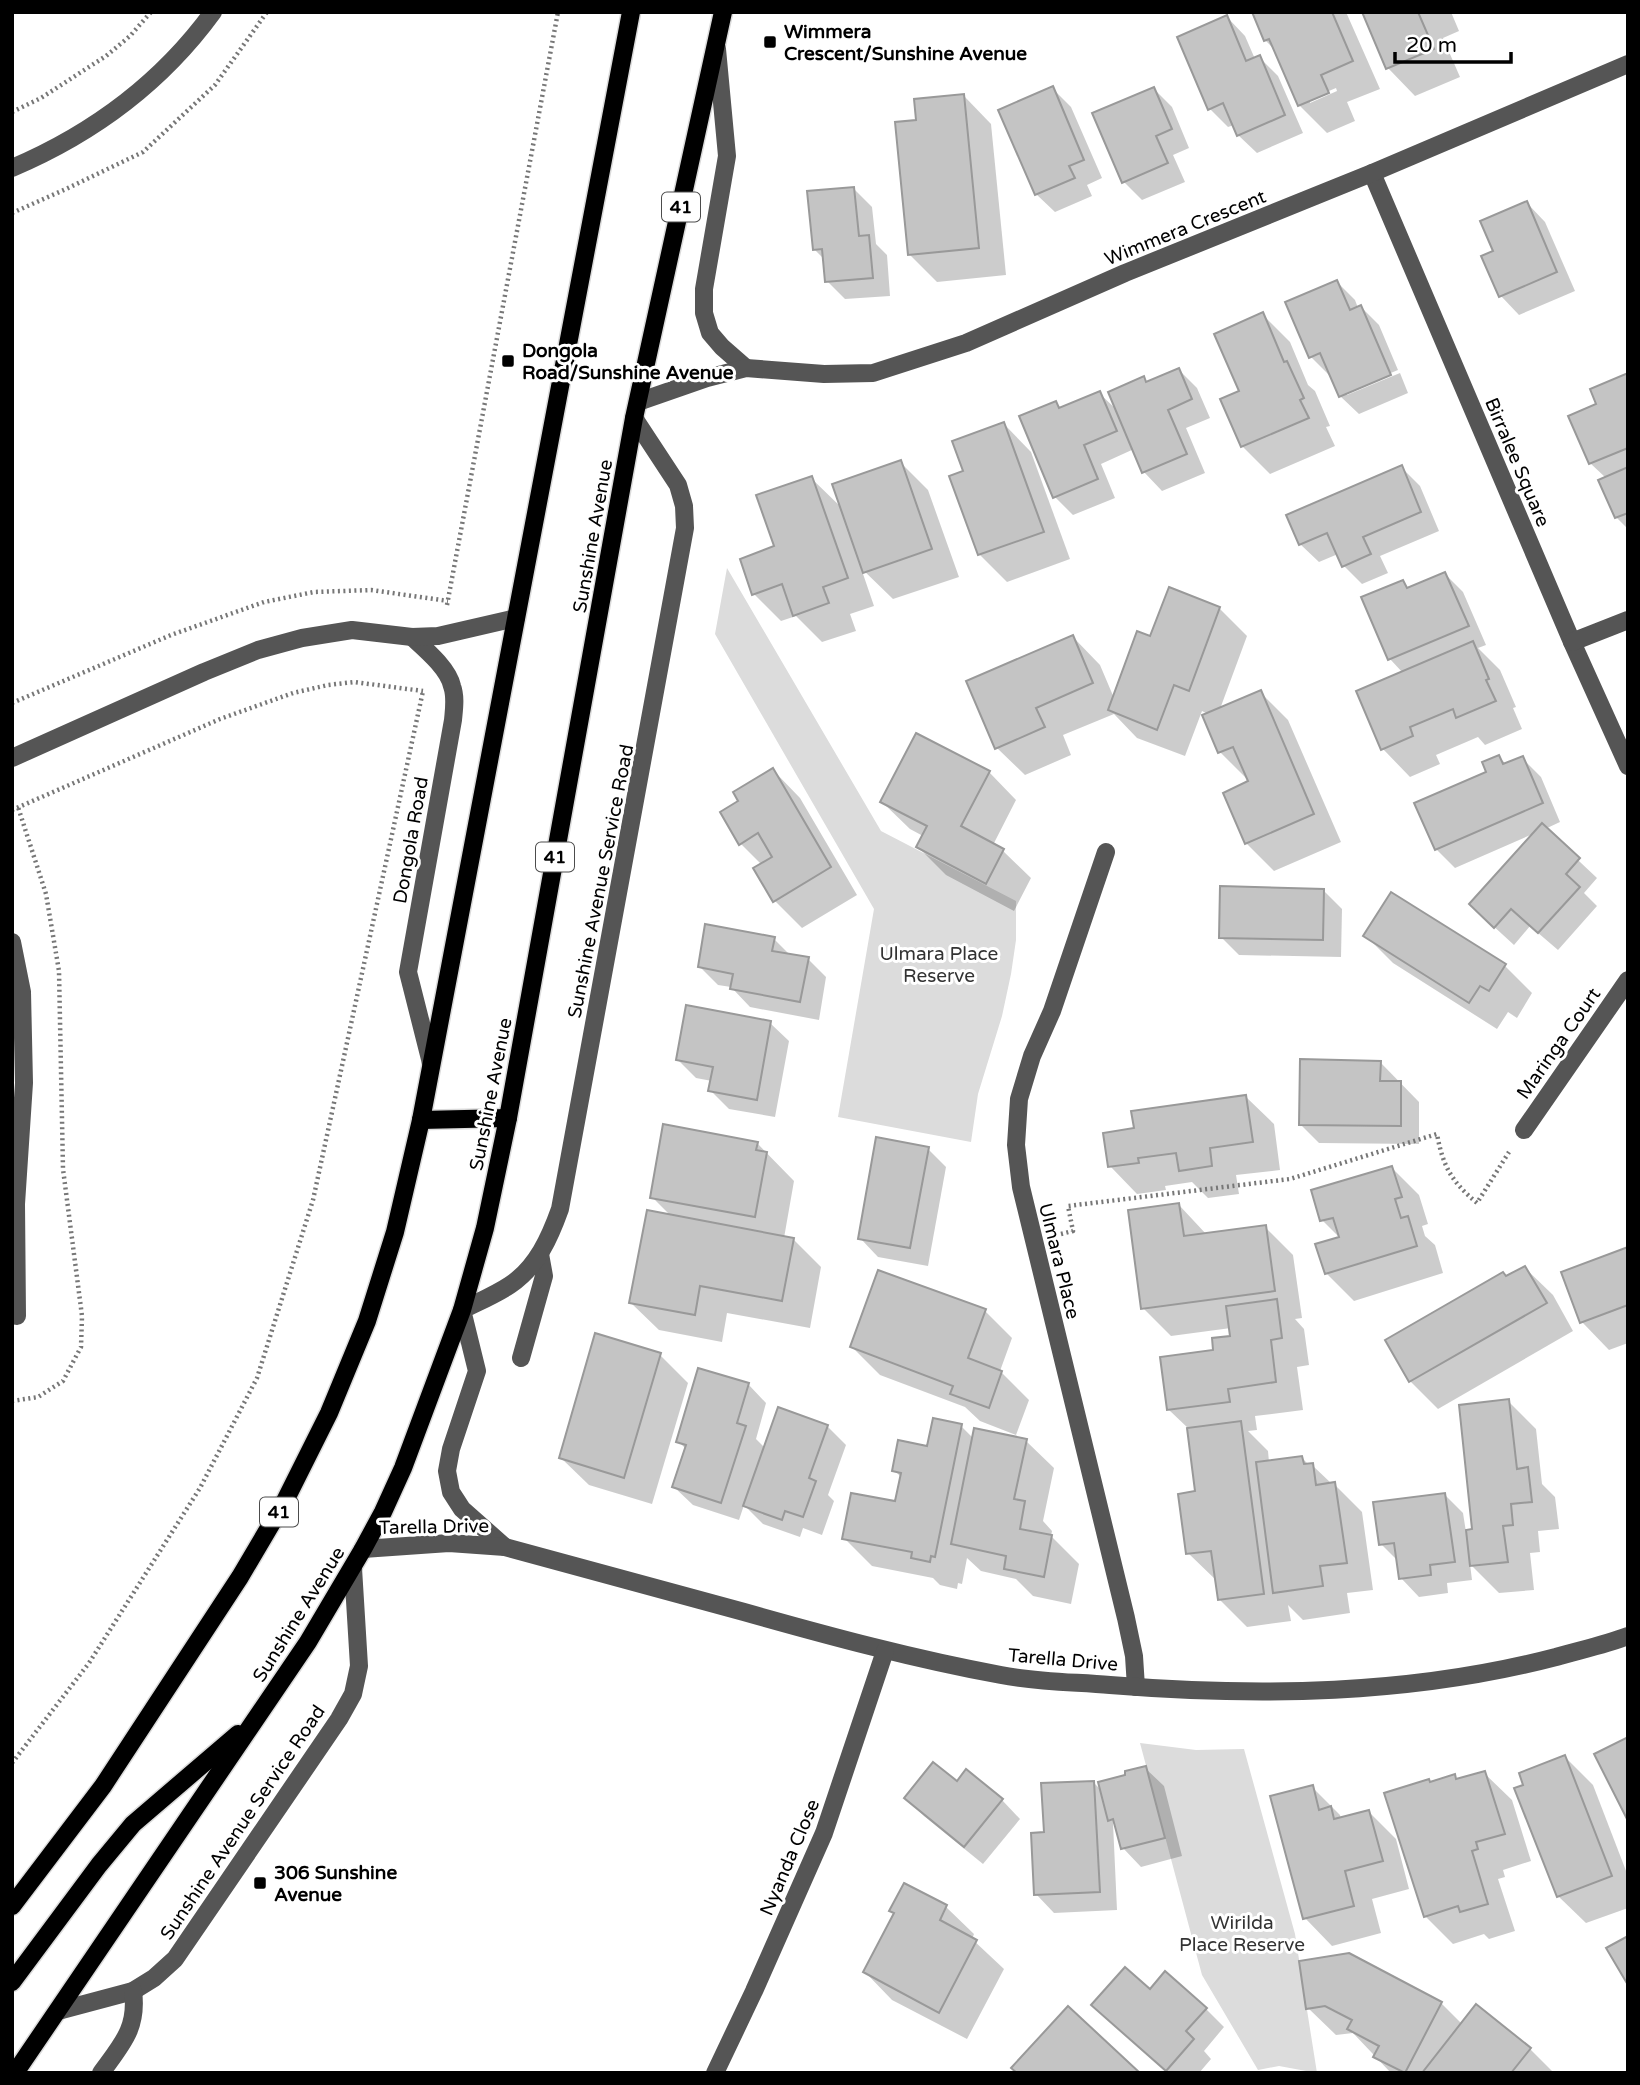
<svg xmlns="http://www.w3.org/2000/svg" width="1640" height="2085" viewBox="0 0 1640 2085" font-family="'Varela Round',sans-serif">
<rect width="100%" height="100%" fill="#fff"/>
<!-- green -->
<g fill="#dcdcdc">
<polygon points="727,568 881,831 1016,901 1016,940 1011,974 1002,1016 978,1094 971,1142 838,1117 874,909 715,634"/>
<polygon points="1140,1743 1196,1750 1244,1749 1295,1934 1317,2073 1279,2066 1258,2070 1202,1975"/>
</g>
<!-- shadow -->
<g fill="#0003" fill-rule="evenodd">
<path d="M 1253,12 L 1346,12 L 1380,89 L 1347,102 L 1355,121 L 1327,133 L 1299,105 L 1275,50 L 1265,40 ZM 1336,88 L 1337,91 L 1310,103 L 1310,99 Z"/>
<polygon points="1364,12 1451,12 1459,31 1443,38 1460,77 1415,96 1388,68"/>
<polygon points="1227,17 1245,36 1255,59 1259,57 1278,76 1303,133 1257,153 1238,135 1234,125 1228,127 1210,109"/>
<polygon points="1053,89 1071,107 1102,178 1087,185 1092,196 1055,212 1036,194"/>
<polygon points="1154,89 1172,107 1189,148 1173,155 1185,182 1142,200 1124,182"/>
<polygon points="964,96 991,124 1006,275 937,282 909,254 918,122"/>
<polygon points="854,189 872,207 876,244 887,255 890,296 845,299 827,281 825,260 814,249"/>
<polygon points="1527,203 1545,222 1575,291 1519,315 1501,296 1495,252"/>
<polygon points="1337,282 1355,300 1358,308 1361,307 1379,325 1398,370 1347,391 1347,395 1400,373 1408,393 1359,414 1340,396 1331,374 1329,375 1311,357"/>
<polygon points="1263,315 1290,342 1308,385 1315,391 1330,426 1326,427 1335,446 1270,474 1242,446 1242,392"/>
<polygon points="1179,370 1197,388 1210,418 1186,428 1205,473 1162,491 1144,472 1134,449 1101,464 1115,498 1073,515 1055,497 1056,403 1062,409 1099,393 1118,411 1144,379 1148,383"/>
<polygon points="1628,376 1628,529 1616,517 1606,478 1590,463 1570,417 1599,405"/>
<polygon points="1004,424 1031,452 1070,559 1007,582 979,554 965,472"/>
<polygon points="900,462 928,490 959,577 893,599 861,568 874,606 850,614 856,631 822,642 796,616 781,621 754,594 811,478 843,509"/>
<polygon points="1401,467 1420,486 1439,531 1380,556 1388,573 1362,584 1344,566 1338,554 1319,562 1300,544"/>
<polygon points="1445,574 1463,592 1486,645 1478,648 1500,670 1516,707 1513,708 1522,729 1485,745 1478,737 1436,755 1440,764 1410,777 1383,749 1403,673 1390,659 1364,598 1402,582 1409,589"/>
<polygon points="1219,608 1247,636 1220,709 1260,692 1288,720 1341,842 1274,871 1246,843 1250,782 1220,752 1208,714 1202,711 1185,756 1137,738 1114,714 1063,735 1071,755 1025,775 997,748 1073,637 1100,665 1114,698 1151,639"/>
<polygon points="1499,757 1507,765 1523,759 1541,777 1560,822 1545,829 1597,878 1584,893 1597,906 1558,950 1530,926 1514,945 1490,923 1535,833 1455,868 1436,849"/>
<polygon points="773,770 800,798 857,895 802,928 774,900 762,865 741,844 741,802"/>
<polygon points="989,772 1016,800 993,845 1003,851 1031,878 1014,911 946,875 918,847 923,836 910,829 882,802"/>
<polygon points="1324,891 1342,909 1341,957 1239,955 1221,937"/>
<polygon points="1365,935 1505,966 1532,993 1517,1018 1508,1012 1497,1029 1393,963"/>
<polygon points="774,939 791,956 808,959 826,977 819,1020 750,1007 731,987 718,985 700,967"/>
<polygon points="770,1023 789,1041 775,1117 729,1109 710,1090 712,1081 696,1078 678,1060"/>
<polygon points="1380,1062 1419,1102 1419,1144 1319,1143 1300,1124"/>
<polygon points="1246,1097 1274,1124 1280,1170 1236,1175 1239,1194 1208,1198 1192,1182 1165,1186 1166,1190 1137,1194 1110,1166"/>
<polygon points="757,1143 794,1181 784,1238 793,1239 821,1267 810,1328 727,1313 722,1342 659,1330 631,1303 671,1216 652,1197"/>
<polygon points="928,1149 946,1167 928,1266 878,1257 860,1238"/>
<polygon points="1392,1168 1419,1195 1428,1224 1422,1226 1425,1236 1435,1245 1443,1273 1354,1301 1326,1273 1340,1238 1322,1220"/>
<polygon points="1179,1205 1207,1235 1265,1227 1293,1255 1302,1318 1295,1319 1304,1329 1309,1365 1297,1367 1303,1410 1255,1416 1257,1430 1248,1431 1268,1451 1269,1462 1302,1458 1309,1465 1312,1465 1332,1484 1334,1484 1362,1512 1373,1590 1347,1593 1350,1613 1303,1620 1288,1605 1291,1621 1247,1627 1219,1599 1217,1581 1188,1553 1197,1493 1189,1429 1169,1410 1215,1351 1232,1337 1231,1328 1171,1336 1143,1308"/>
<polygon points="1628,1249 1628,1343 1609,1350 1582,1322"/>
<polygon points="1525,1268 1553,1295 1573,1331 1438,1409 1410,1381 1506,1278"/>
<polygon points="985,1311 1012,1338 1000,1371 1029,1400 1016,1435 980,1421 965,1407 880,1375 852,1347"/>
<polygon points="660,1355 688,1383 652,1504 589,1485 561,1458"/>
<polygon points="748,1384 766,1403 756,1439 765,1448 827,1426 846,1445 828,1495 834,1501 822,1535 803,1528 800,1537 763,1524 744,1505 739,1520 693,1505 674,1487 686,1449 678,1441"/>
<polygon points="1508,1401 1536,1429 1542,1484 1555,1497 1559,1529 1538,1531 1540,1552 1530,1553 1534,1590 1499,1593 1470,1564 1472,1580 1447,1583 1448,1593 1419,1597 1401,1578 1398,1561 1381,1544 1445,1495 1463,1513 1466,1532 1474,1531"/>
<polygon points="961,1426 974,1439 1026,1441 1054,1468 1043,1521 1052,1531 1051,1536 1079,1564 1071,1604 1033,1596 1016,1579 981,1571 967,1558 962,1584 958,1583 957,1589 940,1585 933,1578 872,1566 844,1538 896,1503 902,1478 894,1470"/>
<polygon points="1565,1757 1593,1785 1628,1876 1628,1908 1586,1923 1558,1896 1525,1786"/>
<polygon points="1145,1768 1164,1786 1182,1856 1141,1867 1123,1848 1117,1827 1113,1823 1117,1910 1054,1913 1036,1894 1046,1834 1094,1783 1102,1791"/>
<polygon points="1484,1773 1512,1800 1531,1861 1503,1870 1505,1877 1498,1879 1515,1931 1489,1939 1484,1934 1453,1944 1425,1916 1431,1783 1454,1776 1459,1781"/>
<polygon points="957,1783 1002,1800 1020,1819 983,1864 924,1816 906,1798"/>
<polygon points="1312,1787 1340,1815 1341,1819 1369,1812 1396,1839 1409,1889 1372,1899 1381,1933 1332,1946 1305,1918"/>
<polygon points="946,1907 974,1934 972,1939 1004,1969 967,2039 892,2000 865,1972 895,1914 892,1911"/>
<polygon points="1301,1962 1441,2003 1462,2024 1530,2049 1554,2073 1391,2073 1353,2033 1336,2035 1308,2008"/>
<polygon points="1150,1991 1206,2009 1224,2027 1204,2051 1211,2059 1199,2073 1168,2073 1112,2023"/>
</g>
<!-- building -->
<g fill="#c4c4c4" stroke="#999" stroke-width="2">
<polygon points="1252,12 1332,12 1353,61 1321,75 1329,93 1298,106 1269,39 1264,41"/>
<polygon points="1362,12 1418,12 1434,49 1386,69"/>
<polygon points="1227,15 1246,61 1260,55 1285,115 1237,136 1223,103 1208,110 1177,37"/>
<polygon points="1053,86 1084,160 1069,166 1075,178 1035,195 998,110"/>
<polygon points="1154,87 1172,129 1156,136 1168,163 1122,183 1092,113"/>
<polygon points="964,94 979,248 908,255 895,122 916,120 914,99"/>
<polygon points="854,187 859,236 869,235 873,278 825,282 822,249 813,250 807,191"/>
<polygon points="1527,201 1557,272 1499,297 1481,256 1493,251 1480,221"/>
<polygon points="1337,280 1350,310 1361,305 1391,375 1339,397 1320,353 1309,358 1285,302"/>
<polygon points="1263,312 1284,362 1287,361 1304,398 1300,400 1309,418 1241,447 1220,399 1239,391 1214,334"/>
<polygon points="1179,368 1192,399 1168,410 1187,454 1142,473 1108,392 1144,376 1146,382"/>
<polygon points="1628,373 1628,448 1589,464 1568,416 1596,404 1590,389"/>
<polygon points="1100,391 1117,431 1084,445 1098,479 1053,498 1019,416 1056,401 1059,408"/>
<polygon points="1004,422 1044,532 978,555 949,476 963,471 952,441"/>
<polygon points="901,460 932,549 863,573 832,484"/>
<polygon points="1402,465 1421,512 1363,537 1371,554 1342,567 1327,533 1299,545 1286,515"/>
<polygon points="1628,467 1628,513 1615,518 1598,480"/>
<polygon points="812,476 848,578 823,587 829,603 793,616 782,584 752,595 740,559 774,546 756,495"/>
<polygon points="1445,572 1469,626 1388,660 1361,597 1403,580 1407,588"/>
<polygon points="1169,587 1220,607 1189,691 1174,685 1157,730 1108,710 1137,631 1150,636"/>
<polygon points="1073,635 1093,683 1036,708 1045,727 995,749 966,681"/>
<polygon points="1473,641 1489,679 1486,680 1496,701 1456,718 1453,709 1410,727 1413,736 1381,750 1356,691"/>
<polygon points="1261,690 1314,814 1245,844 1223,793 1248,781 1233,747 1218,753 1202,715"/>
<polygon points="916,733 990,771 961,826 1004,849 986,884 916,847 927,826 880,802"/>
<polygon points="1499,755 1503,764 1523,756 1543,803 1435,850 1414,803 1486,772 1482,762"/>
<polygon points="773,768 831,867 773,902 753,868 772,857 758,833 739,845 720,812 738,801 733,792"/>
<polygon points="1542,823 1580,858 1566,874 1580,887 1538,933 1511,909 1494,928 1469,904"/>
<polygon points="1220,886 1324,889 1323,940 1219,938"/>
<polygon points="1391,892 1506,964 1489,991 1480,986 1469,1003 1363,936"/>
<polygon points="705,924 775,937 772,951 809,957 800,1002 730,989 733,974 698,967"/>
<polygon points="686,1005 771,1021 757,1100 708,1091 713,1067 676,1060"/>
<polygon points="1300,1059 1381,1061 1380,1081 1401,1081 1401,1126 1299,1125"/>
<polygon points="1246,1095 1253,1142 1210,1148 1212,1166 1179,1171 1176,1153 1138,1158 1139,1163 1108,1167 1103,1133 1134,1128 1131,1111"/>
<polygon points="663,1124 758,1142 756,1150 767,1152 755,1217 650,1198"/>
<polygon points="876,1137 929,1147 910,1248 858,1239"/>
<polygon points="1392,1166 1402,1197 1395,1199 1401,1218 1408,1216 1417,1246 1325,1274 1315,1244 1339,1237 1333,1218 1320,1221 1311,1190"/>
<polygon points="1179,1203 1184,1236 1266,1225 1275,1291 1141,1309 1128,1210"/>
<polygon points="647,1210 794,1238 782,1301 700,1286 695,1315 629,1303"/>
<polygon points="1628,1247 1628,1305 1580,1323 1561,1272"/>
<polygon points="1525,1266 1547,1303 1409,1382 1385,1340 1503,1272 1506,1276"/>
<polygon points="878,1270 986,1309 968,1358 1002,1371 989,1408 950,1394 953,1386 850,1347"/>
<polygon points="1277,1299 1282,1338 1271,1340 1276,1382 1228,1389 1230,1402 1167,1410 1160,1357 1213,1350 1212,1338 1230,1336 1226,1306"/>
<polygon points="595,1333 661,1353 624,1478 559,1458"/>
<polygon points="698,1368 749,1383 737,1423 746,1426 721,1503 672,1487 686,1445 676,1442"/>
<polygon points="1509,1399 1517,1469 1528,1467 1532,1502 1511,1504 1513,1525 1503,1526 1508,1562 1470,1566 1466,1530 1472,1529 1459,1405"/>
<polygon points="778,1407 828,1425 809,1478 816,1481 803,1517 785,1511 782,1520 743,1506"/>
<polygon points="933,1418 962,1424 935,1557 931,1556 930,1562 911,1558 912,1552 842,1539 851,1493 895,1501 901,1473 892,1471 898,1440 927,1446"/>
<polygon points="1241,1421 1264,1594 1218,1600 1211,1551 1186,1554 1178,1494 1195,1491 1187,1428"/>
<polygon points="974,1428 1027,1439 1014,1499 1025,1501 1020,1529 1052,1535 1044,1577 1004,1569 1006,1556 951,1544"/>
<polygon points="1302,1456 1304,1464 1313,1463 1316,1485 1335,1482 1347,1563 1320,1566 1323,1586 1273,1593 1256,1462"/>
<polygon points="1445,1493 1455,1562 1430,1565 1431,1575 1399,1579 1394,1543 1379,1545 1373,1502"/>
<polygon points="1628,1737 1628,1821 1594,1754"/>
<polygon points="1565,1755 1612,1876 1557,1897 1514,1788 1523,1785 1519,1773"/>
<polygon points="933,1762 957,1781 966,1769 1003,1799 964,1847 904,1798"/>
<polygon points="1146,1766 1165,1838 1121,1849 1113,1819 1108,1821 1098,1782 1125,1775 1125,1771"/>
<polygon points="1485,1771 1505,1834 1476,1842 1478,1849 1472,1851 1488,1904 1460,1912 1458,1906 1424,1917 1384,1793 1429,1779 1430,1782 1455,1774 1456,1779"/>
<polygon points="1094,1781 1100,1892 1034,1895 1031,1833 1044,1832 1041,1783"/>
<polygon points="1313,1785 1319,1810 1331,1806 1334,1819 1369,1810 1383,1861 1345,1871 1354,1906 1303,1919 1270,1796"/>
<polygon points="904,1883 947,1905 940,1920 977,1940 939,2013 863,1972 894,1913 889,1911"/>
<polygon points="1628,1936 1628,1985 1606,1948"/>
<polygon points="1349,1953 1442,2002 1405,2073 1373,2057 1379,2046 1347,2029 1352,2020 1325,2006 1306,2009 1299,1961"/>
<polygon points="1125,1967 1150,1989 1165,1971 1207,2008 1186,2031 1194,2039 1166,2071 1091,2005"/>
<polygon points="1476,2004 1531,2048 1511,2073 1422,2073"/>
<polygon points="1068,2006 1140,2073 1017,2073 1011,2068"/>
</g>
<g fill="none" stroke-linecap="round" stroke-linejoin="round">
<defs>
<g id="major">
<polyline points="421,1120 508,1118"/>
<polyline points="12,1906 103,1786 240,1577 286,1499 329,1413 367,1321 395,1232 421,1120 631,12"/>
<polyline points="12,1982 99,1865 133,1824 238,1734"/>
<polyline points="15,2073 308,1642 363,1549 383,1512 403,1468 462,1310 485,1228 508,1118 634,418 723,12"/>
</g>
</defs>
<!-- major casing -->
<use href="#major" stroke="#dbdbdb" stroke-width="21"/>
<!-- path -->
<g stroke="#777" stroke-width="4.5" stroke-dasharray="2 3.5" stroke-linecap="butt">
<polyline points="12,112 41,98 106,56 130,36 151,12"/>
<polyline points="12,213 66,189 143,152 215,85 267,12"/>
<polyline points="447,605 558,12"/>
<polyline points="12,703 171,635 264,602 314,592 371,590 448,601"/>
<polyline points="12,810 220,719 293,693 328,685 354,682 423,691"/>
<path d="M 1061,1234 L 1073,1231 L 1068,1206 L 1290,1179 L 1437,1134 C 1443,1167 1452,1182 1477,1203 L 1509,1152"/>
<polyline points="12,1401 38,1397 63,1381 81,1347 82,1316 63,1169 59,971 46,894 18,807"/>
<polyline points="12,1763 89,1663 200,1488 257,1378 313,1200 423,691"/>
</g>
<!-- minor -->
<g stroke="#555" stroke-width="18">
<polyline points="717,49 727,156 704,289 704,313 710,333 722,347 746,368"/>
<path d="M 12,168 C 92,134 162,82 213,12"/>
<polyline points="1372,173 1572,642 1628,766"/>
<polyline points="638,402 707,378 746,368 824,374 873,373 966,343 1125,273 1372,173 1628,64"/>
<path d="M 412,637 C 425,649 448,668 452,686 C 456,697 454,709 453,720 L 408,972 L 431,1063"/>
<polyline points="1572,642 1628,620"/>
<polyline points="12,758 204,672 258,650 302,638 352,630 412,637 438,636 516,618"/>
<polyline points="1106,852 1052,1011 1032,1056 1019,1099 1016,1145 1021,1187 1126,1618 1134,1656 1136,1687"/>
<polyline points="12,942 22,992 24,1083 16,1204 17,1316"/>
<polyline points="1524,1130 1628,980"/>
<polyline points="521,1358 544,1276 540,1254"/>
<path d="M 505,1547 L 462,1509 L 451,1492 L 447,1471 L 451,1449 L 477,1371 L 462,1310 C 478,1302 495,1295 510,1285 C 537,1267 550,1237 560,1209 L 685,528 L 684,506 L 678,485 L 634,418"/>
<path d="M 363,1549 L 449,1543 L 505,1547 C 584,1568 664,1590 744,1612 C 829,1636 914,1659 1001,1675 C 1036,1682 1074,1682 1110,1685 C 1259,1697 1411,1695 1556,1657 C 1580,1650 1604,1645 1628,1636"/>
<polyline points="58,2011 133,1991 154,1978 175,1959 339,1719 353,1694 359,1666 353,1568"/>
<path d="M 101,2073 C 122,2044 138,2028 133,1991"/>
<polyline points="715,2073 754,1991 824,1833 885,1651"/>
</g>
<!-- major -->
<use href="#major" stroke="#000" stroke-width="18"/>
</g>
<!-- markers -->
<g fill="#000" stroke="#fff" stroke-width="2.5">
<rect x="763" y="35" width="14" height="14" rx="3.5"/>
<rect x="501" y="354" width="14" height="14" rx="3.5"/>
<rect x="253" y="1876" width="14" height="14" rx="3.5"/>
</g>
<g text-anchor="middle" stroke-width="6" stroke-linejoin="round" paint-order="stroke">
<!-- shield labels -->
<g fill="#fff" stroke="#4c4c4c" stroke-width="2">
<rect x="662" y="192.5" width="38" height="29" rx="5"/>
<rect x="536" y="842.5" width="38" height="29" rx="5"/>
<rect x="260" y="1497.5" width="38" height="29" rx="5"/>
</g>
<g font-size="18" font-weight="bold" fill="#000">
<text x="681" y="213">41</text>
<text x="555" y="863">41</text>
<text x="279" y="1518">41</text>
</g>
<!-- poi labels -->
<g font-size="19" font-weight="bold" fill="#000" stroke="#fff" text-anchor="start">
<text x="784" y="38">Wimmera<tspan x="784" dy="22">Crescent/Sunshine Avenue</tspan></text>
<text x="522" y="357">Dongola<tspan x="522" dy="22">Road/Sunshine Avenue</tspan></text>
<text x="274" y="1879">306 Sunshine<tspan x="274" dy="22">Avenue</tspan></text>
</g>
<!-- street labels -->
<g font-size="19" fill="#000" stroke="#fff">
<text transform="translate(1185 227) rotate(-22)" y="7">Wimmera Crescent</text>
<text transform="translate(1518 462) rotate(67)" y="7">Birralee Square</text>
<text transform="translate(592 536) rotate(-80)" y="7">Sunshine Avenue</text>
<text transform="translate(410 840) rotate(-80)" y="7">Dongola Road</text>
<text transform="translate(600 881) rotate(-79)" y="7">Sunshine Avenue Service Road</text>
<text transform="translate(1558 1043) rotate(-55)" y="7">Maringa Court</text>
<text transform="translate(490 1094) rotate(-79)" y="7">Sunshine Avenue</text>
<text transform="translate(1060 1261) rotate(76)" y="7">Ulmara Place</text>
<text transform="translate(434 1526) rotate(-1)" y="7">Tarella Drive</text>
<text transform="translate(298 1614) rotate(-58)" y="7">Sunshine Avenue</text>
<text transform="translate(1063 1659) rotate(5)" y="7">Tarella Drive</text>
<text transform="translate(242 1822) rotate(-56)" y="7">Sunshine Avenue Service Road</text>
<text transform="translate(789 1857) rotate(-67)" y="7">Nyanda Close</text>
</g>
<!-- park labels -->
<g font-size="19" fill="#333" stroke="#fff">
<text x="939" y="960">Ulmara Place<tspan x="939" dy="22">Reserve</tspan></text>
<text x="1242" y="1929">Wirilda<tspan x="1242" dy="22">Place Reserve</tspan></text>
</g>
</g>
<!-- border -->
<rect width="1640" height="2085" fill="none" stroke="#000000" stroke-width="28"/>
<!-- scale -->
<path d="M1395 52v10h116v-10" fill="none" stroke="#000000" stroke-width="3.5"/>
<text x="1406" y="52" font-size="21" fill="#000000" stroke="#ffffff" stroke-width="5" paint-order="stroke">20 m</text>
</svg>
